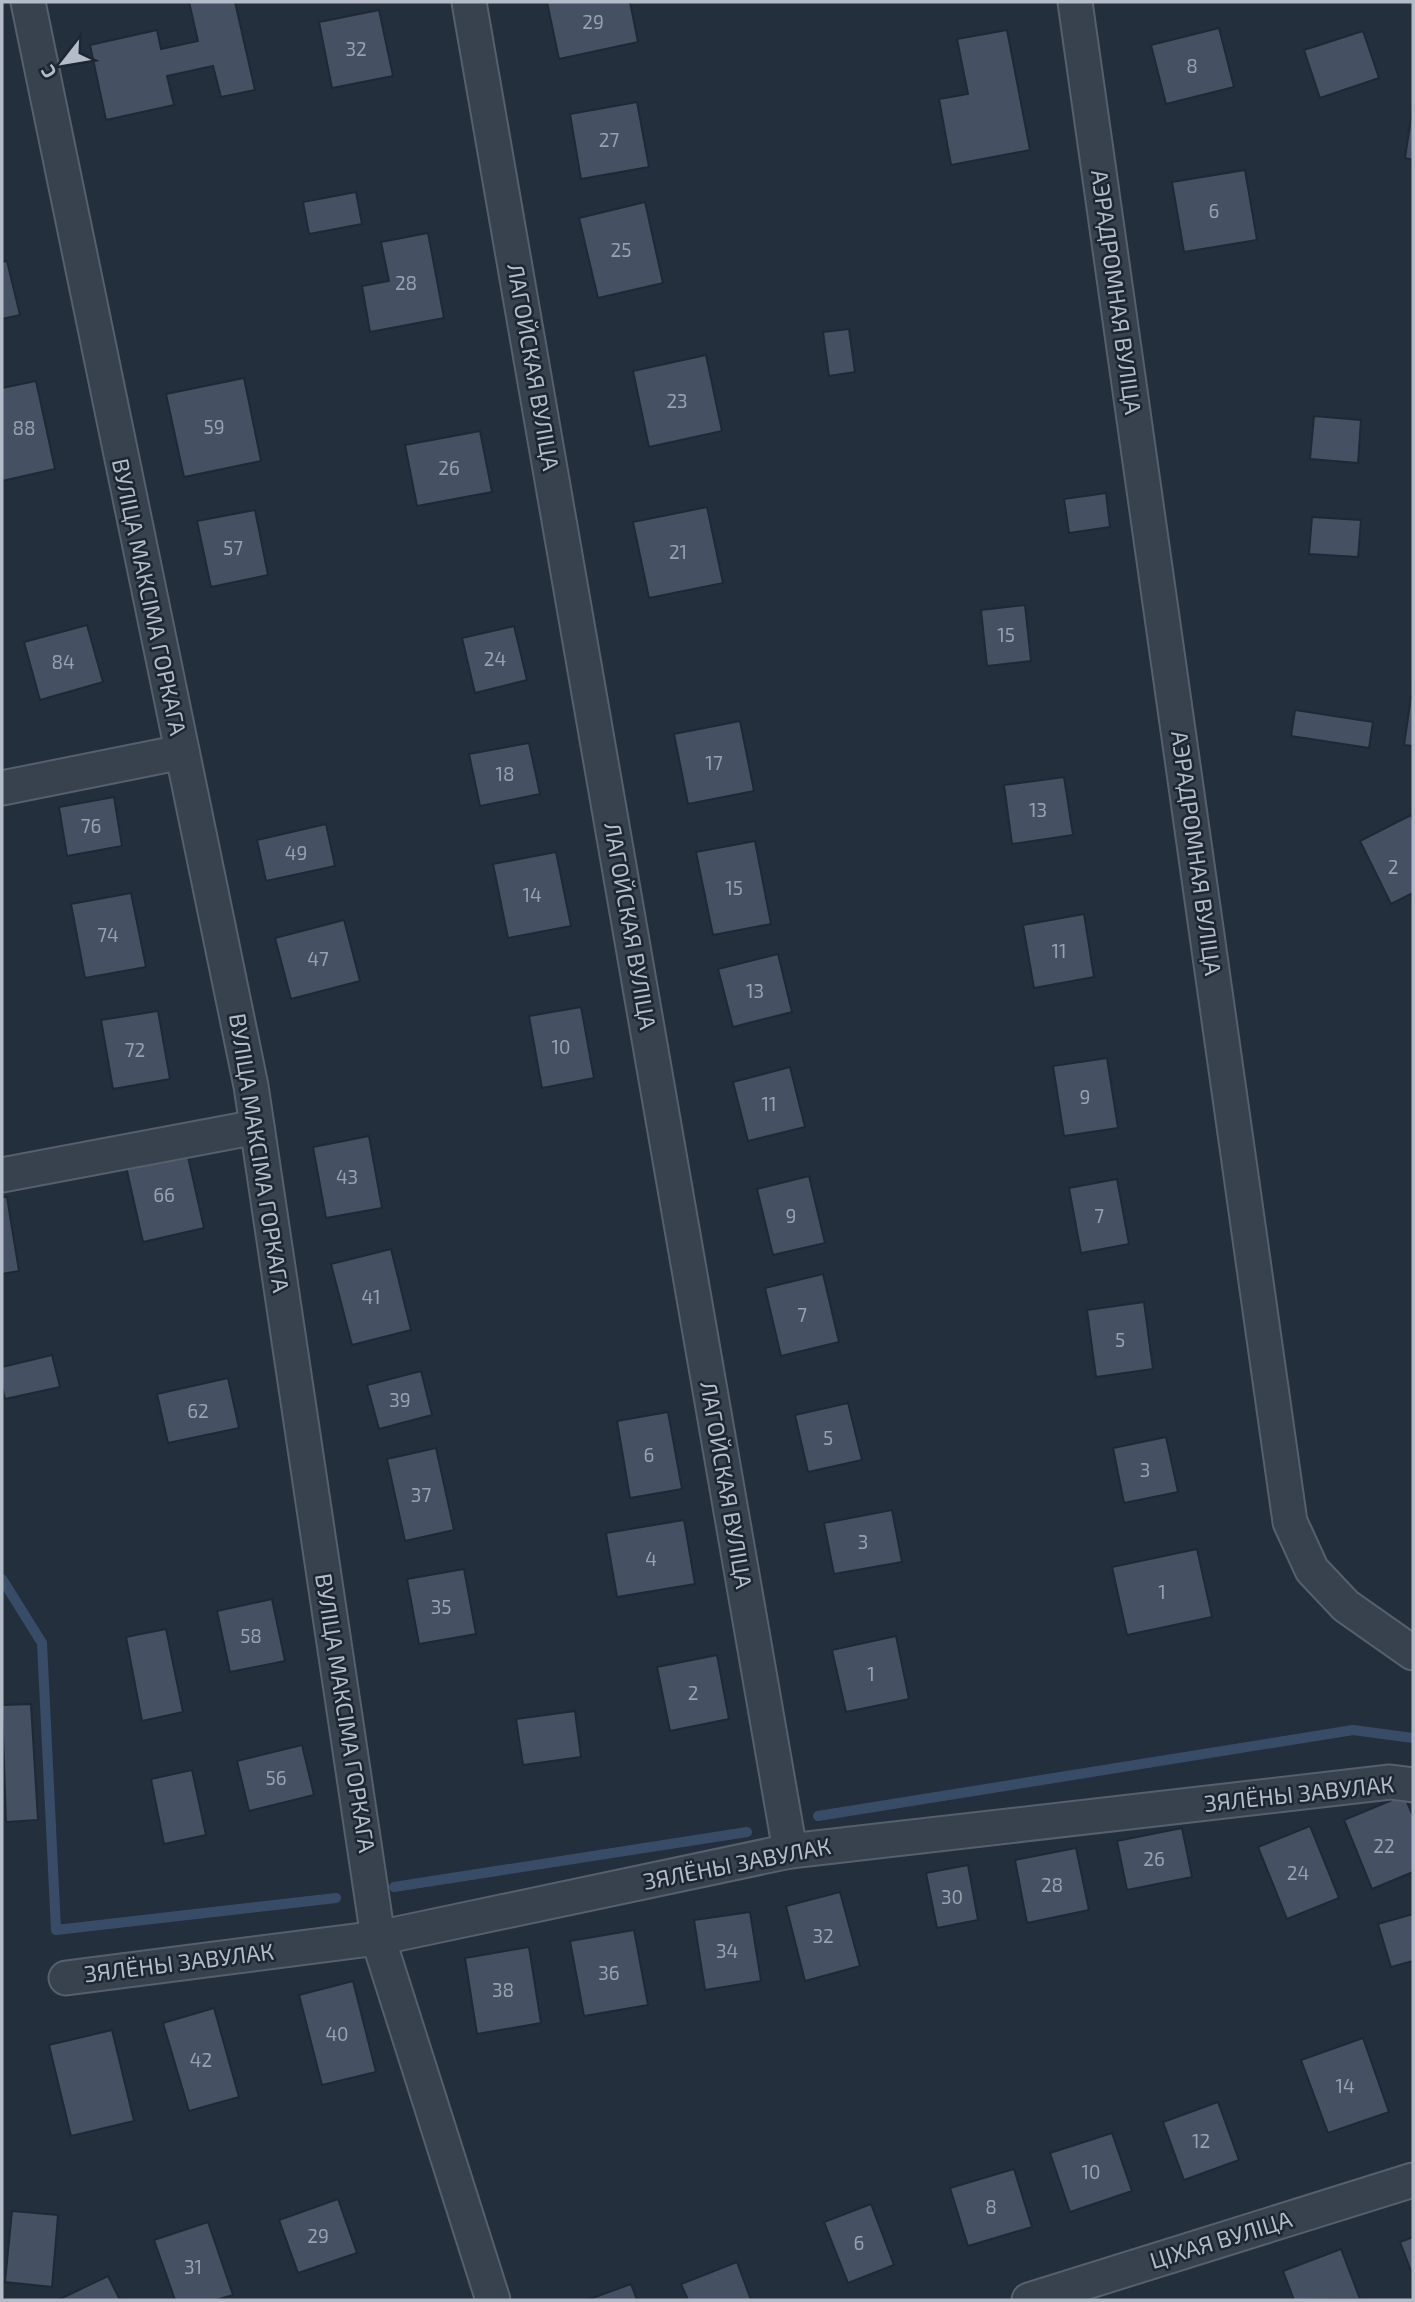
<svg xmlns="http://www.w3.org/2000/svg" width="1415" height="2302" viewBox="0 0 1415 2302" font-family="'Exo 2',sans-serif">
<rect width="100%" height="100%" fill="#242f3e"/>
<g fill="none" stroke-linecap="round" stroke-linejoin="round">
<!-- stream -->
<g stroke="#394c67" stroke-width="10">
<polyline points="2,1579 42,1643 56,1930 336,1898"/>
<polyline points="818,1816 1353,1730 1413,1738"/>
<polyline points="394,1887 747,1832"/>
</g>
</g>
<!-- building -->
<g fill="#455162" stroke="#1f2835" stroke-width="2">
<polygon points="189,2 235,2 255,90 221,97 213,66 167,76 174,105 106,120 90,45 157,30 161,49 198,41"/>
<polygon points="547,2 630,2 638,42 559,59"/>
<polygon points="379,10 393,76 332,88 319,22"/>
<polygon points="1219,28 1234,87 1166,104 1151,45"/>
<polygon points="1007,30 1030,150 951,165 939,99 968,94 957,39"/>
<polygon points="1363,31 1379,78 1320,98 1304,50"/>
<polygon points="637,102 649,167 581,179 570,114"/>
<polygon points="1413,105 1413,160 1405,158"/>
<polygon points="1245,170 1257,240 1184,252 1172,182"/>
<polygon points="356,192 362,224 309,234 303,202"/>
<polygon points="645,202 663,283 598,298 579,218"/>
<polygon points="428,233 444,318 370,332 362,286 389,281 381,242"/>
<polygon points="7,261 20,315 2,319 2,262"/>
<polygon points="849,329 855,372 829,376 823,332"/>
<polygon points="706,355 722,431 649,447 633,371"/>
<polygon points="244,378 261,461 184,477 166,394"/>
<polygon points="36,381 55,469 2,481 2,388"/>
<polygon points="1314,416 1361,420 1358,463 1310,459"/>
<polygon points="480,431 492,492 417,506 405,445"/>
<polygon points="1106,493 1110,527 1069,533 1064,499"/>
<polygon points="707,507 723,583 649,598 633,522"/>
<polygon points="255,510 268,575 211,587 197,521"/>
<polygon points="1312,517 1361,520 1358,557 1309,554"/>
<polygon points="1025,605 1031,661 987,666 981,610"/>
<polygon points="87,625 103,682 40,700 24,642"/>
<polygon points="514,626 527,680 475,693 462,638"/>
<polygon points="1413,684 1413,746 1404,745"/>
<polygon points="1295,710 1373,722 1369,748 1291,736"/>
<polygon points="740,721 754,791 688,804 674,734"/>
<polygon points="529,743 540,794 480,806 469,754"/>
<polygon points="1064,777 1073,835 1012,844 1004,785"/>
<polygon points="114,797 122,846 67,856 59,807"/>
<polygon points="1411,815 1413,820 1413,893 1391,904 1360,841"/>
<polygon points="326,824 335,866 266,881 257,840"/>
<polygon points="755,841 771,924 713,935 696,852"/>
<polygon points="556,852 571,926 508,938 493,864"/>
<polygon points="131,893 146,967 85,978 71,904"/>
<polygon points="1084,914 1094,977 1034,988 1023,925"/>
<polygon points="344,920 360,981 291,999 275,938"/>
<polygon points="778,954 792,1012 733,1027 718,969"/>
<polygon points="581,1007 594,1078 542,1088 529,1016"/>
<polygon points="158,1011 170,1079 113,1089 101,1020"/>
<polygon points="1107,1058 1118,1128 1064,1136 1053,1066"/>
<polygon points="790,1067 805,1127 748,1141 733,1082"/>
<polygon points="369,1136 382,1208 326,1218 313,1147"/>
<polygon points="186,1148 204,1228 143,1242 125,1162"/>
<polygon points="809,1176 825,1243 773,1255 757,1189"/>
<polygon points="1117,1179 1129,1244 1081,1253 1069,1188"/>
<polygon points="2,1197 7,1197 19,1271 2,1274"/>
<polygon points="391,1249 411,1330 352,1345 331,1264"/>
<polygon points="823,1274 839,1342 781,1356 765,1288"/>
<polygon points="1144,1302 1153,1369 1096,1377 1087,1310"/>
<polygon points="52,1355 60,1387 5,1399 2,1387 2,1367"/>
<polygon points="421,1371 432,1415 379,1429 367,1385"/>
<polygon points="228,1378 239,1428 168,1443 157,1394"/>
<polygon points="848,1403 862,1460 808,1472 795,1415"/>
<polygon points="668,1412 682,1489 630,1498 617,1421"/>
<polygon points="1166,1437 1178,1492 1124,1503 1113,1448"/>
<polygon points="436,1448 454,1530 405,1541 387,1459"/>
<polygon points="892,1510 902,1562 834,1574 824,1523"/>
<polygon points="684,1520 695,1584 617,1597 606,1533"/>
<polygon points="1197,1549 1212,1617 1127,1635 1112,1567"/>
<polygon points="464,1569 476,1634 419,1644 407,1579"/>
<polygon points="272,1599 285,1661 230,1672 217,1611"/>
<polygon points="166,1629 183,1712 142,1721 126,1637"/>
<polygon points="896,1636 909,1699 846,1712 832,1650"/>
<polygon points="717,1655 729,1719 670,1731 657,1667"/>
<polygon points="31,1704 38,1820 6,1822 2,1705"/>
<polygon points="575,1711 581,1757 523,1765 516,1719"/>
<polygon points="302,1745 314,1795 249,1811 237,1761"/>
<polygon points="192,1770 206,1835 164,1844 151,1779"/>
<polygon points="1404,1795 1413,1816 1413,1872 1372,1889 1344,1820"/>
<polygon points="1310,1826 1339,1898 1287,1919 1258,1847"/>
<polygon points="1182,1828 1192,1877 1127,1890 1117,1841"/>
<polygon points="1076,1848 1089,1910 1027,1923 1015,1860"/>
<polygon points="968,1865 978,1920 937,1928 926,1873"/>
<polygon points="840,1892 860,1966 805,1981 786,1906"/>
<polygon points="750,1912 761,1981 705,1990 694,1920"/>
<polygon points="1413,1914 1413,1961 1391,1967 1378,1924"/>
<polygon points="634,1930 648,2005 584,2016 570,1941"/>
<polygon points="529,1947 541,2023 477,2034 465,1958"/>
<polygon points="353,1981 376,2072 322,2085 299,1995"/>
<polygon points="214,2008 239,2097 189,2111 163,2023"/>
<polygon points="112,2030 134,2121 71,2136 49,2045"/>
<polygon points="1363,2038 1389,2112 1328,2133 1301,2060"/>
<polygon points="1218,2102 1239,2160 1184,2180 1163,2122"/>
<polygon points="1112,2133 1132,2191 1070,2212 1050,2153"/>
<polygon points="1014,2169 1032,2227 968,2246 950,2188"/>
<polygon points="338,2199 357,2253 298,2273 279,2220"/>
<polygon points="871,2204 894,2265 848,2283 824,2222"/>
<polygon points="12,2211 58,2215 52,2287 5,2282"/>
<polygon points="208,2222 233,2295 216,2300 175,2300 154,2240"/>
<polygon points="1413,2237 1413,2276 1400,2242"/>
<polygon points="1341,2249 1360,2299 1294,2300 1283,2271"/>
<polygon points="737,2262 751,2300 688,2300 681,2284"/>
<polygon points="108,2276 120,2300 58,2300"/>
<polygon points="631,2284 637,2300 587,2300"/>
</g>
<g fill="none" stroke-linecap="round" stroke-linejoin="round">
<defs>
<g id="street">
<polyline points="28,2 251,1086 378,1938 493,2300"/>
<polyline points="469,2 790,1851"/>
<polyline points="1075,2 1290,1522 1312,1570 1346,1606 1413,1653"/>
<polyline points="2,788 182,752"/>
<polyline points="2,1175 257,1127"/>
<polyline points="66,1978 378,1938 790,1851 1390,1782 1413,1785"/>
<polyline points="1029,2300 1413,2180"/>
</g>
</defs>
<!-- street casing -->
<use href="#street" stroke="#565f6c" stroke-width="37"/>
<!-- street -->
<use href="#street" stroke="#38414e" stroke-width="33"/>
</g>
<g text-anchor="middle" stroke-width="5" stroke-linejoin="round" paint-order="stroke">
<!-- number labels -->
<g font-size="19" fill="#98a1af">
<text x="593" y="29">29</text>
<text x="356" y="56">32</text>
<text x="1192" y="73">8</text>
<text x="609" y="147">27</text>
<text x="1214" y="218">6</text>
<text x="621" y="257">25</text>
<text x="406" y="290">28</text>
<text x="677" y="408">23</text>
<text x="214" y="434">59</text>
<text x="24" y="435">88</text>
<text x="449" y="475">26</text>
<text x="233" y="555">57</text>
<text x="678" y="559">21</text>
<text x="1006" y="642">15</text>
<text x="495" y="666">24</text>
<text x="63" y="669">84</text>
<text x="714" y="770">17</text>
<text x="505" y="781">18</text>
<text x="1038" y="817">13</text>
<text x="91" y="833">76</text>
<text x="296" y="860">49</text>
<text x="1393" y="874">2</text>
<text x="734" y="895">15</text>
<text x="532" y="902">14</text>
<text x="108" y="942">74</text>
<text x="1059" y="958">11</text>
<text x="318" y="966">47</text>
<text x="755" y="998">13</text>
<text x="561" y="1054">10</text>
<text x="135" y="1057">72</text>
<text x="1085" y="1104">9</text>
<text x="769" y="1111">11</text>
<text x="347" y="1184">43</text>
<text x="164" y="1202">66</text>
<text x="791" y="1223">9</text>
<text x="1099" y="1223">7</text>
<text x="371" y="1304">41</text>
<text x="802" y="1322">7</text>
<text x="1120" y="1347">5</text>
<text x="400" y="1407">39</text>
<text x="198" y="1418">62</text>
<text x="828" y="1445">5</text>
<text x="649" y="1462">6</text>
<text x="1145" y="1477">3</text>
<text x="421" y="1502">37</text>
<text x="863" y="1549">3</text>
<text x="651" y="1566">4</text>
<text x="1162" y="1599">1</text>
<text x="441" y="1614">35</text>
<text x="251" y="1643">58</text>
<text x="871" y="1681">1</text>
<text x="693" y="1700">2</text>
<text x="276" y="1785">56</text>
<text x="1384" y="1853">22</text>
<text x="1154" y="1866">26</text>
<text x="1298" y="1880">24</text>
<text x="1052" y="1892">28</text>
<text x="952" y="1904">30</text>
<text x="823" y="1943">32</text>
<text x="727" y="1958">34</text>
<text x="609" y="1980">36</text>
<text x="503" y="1997">38</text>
<text x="337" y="2041">40</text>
<text x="201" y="2067">42</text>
<text x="1345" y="2093">14</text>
<text x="1201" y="2148">12</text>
<text x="1091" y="2179">10</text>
<text x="991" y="2214">8</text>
<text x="318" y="2243">29</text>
<text x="859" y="2250">6</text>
<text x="193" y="2274">31</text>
</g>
<!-- street labels -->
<g font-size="23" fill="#b4bcc9" stroke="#1d2633">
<text transform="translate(1116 292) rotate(82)" y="8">АЭРАДРОМНАЯ ВУЛІЦА</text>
<text transform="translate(533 367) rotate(80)" y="8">ЛАГОЙСКАЯ ВУЛІЦА</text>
<text transform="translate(149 597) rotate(78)" y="8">ВУЛІЦА МАКСІМА ГОРКАГА</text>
<text transform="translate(1196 853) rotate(82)" y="8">АЭРАДРОМНАЯ ВУЛІЦА</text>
<text transform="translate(630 926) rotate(80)" y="8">ЛАГОЙСКАЯ ВУЛІЦА</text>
<text transform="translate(259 1153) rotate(81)" y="8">ВУЛІЦА МАКСІМА ГОРКАГА</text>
<text transform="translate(726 1485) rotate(80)" y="8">ЛАГОЙСКАЯ ВУЛІЦА</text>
<text transform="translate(345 1713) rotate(81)" y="8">ВУЛІЦА МАКСІМА ГОРКАГА</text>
<text transform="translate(1299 1794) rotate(-6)" y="8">ЗЯЛЁНЫ ЗАВУЛАК</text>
<text transform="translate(737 1864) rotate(-11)" y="8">ЗЯЛЁНЫ ЗАВУЛАК</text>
<text transform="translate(179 1963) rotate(-7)" y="8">ЗЯЛЁНЫ ЗАВУЛАК</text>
<text transform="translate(1221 2240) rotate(-17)" y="8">ЦІХАЯ ВУЛІЦА</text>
</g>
</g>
<!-- border -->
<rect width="1415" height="2302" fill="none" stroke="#b4bcc9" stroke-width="7"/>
<!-- north arrow -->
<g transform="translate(63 63) rotate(239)" stroke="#1d2633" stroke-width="5" paint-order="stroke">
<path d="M0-5L12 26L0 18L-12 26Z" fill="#b4bcc9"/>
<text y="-10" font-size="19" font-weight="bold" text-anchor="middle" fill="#b4bcc9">С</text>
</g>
</svg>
